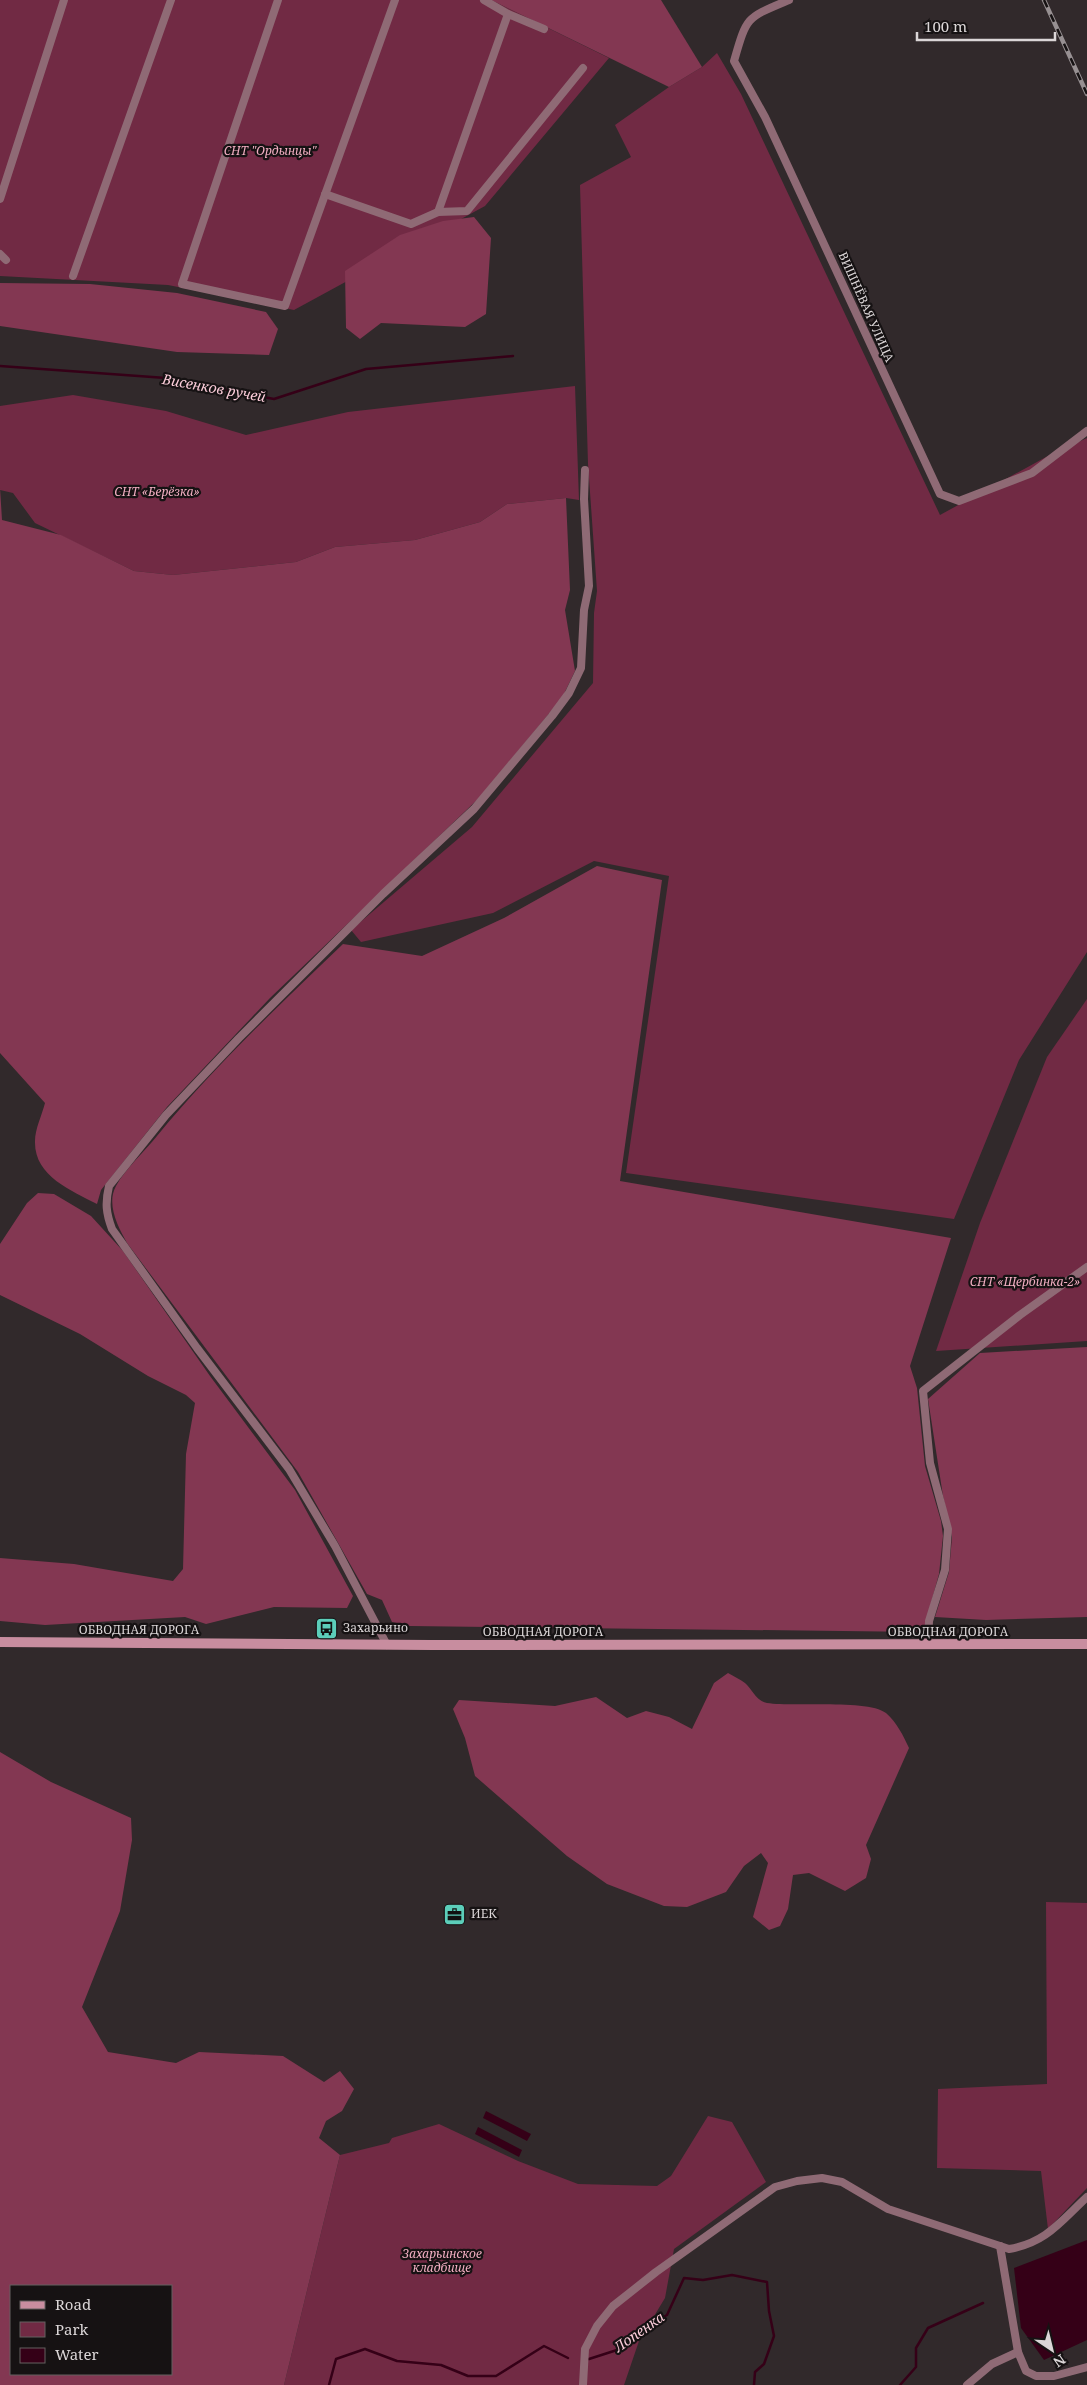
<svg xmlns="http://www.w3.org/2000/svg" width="1087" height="2385" viewBox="0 0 1087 2385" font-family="'Noto Serif',serif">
<rect width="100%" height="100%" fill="#31292b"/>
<!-- green -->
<g fill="#712a44">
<polygon points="0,0 491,0 609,58 485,206 294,310 168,285 0,276"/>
<polygon points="717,53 741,94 940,515 1046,457 1087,438 1087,952 1019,1060 954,1219 626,1173 669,876 594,861 493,913 361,942 351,930 472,827 593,683 594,613 597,591 588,464 580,185 631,157 615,125 669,87 702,67"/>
<polygon points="575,386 579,500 566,498 507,504 480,522 415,540 335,547 296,562 173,575 134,571 35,523 13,493 0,490 0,406 73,395 166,411 246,435 348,412"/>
<polygon points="1087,999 1087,1341 936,1351 980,1223 1047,1057"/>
<polygon points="1046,1902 1087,1903 1087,2188 1048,2229 1041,2171 937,2168 938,2089 1047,2084"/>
<polygon points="708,2116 732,2122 766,2182 674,2249 665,2298 639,2341 624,2385 284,2385 340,2155 389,2143 392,2138 439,2124 518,2161 578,2184 657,2186 671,2176"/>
</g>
<!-- forest -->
<g fill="#833752" fill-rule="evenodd">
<polygon points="491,0 661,0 702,67 669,87"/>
<polygon points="474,217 491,238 486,314 465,327 381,323 360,339 346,328 345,271 400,235 443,221"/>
<polygon points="0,283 90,284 177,293 266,312 278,329 269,355 177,352 0,326"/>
<path d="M 0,488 L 2,520 L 61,535 L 134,571 L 173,575 L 296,562 L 335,547 L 415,540 L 480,522 L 507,504 L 566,498 L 570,590 L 565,610 L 575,671 L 562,698 L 479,798 L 270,998 L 167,1107 L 101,1190 L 97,1204 C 71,1190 34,1176 35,1141 C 35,1129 42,1115 45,1103 L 0,1053 Z"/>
<path d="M 597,866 L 662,880 L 620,1181 L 951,1238 L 910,1366 L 917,1388 L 925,1466 L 941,1521 L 943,1536 L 939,1574 L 923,1632 L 410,1626 L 392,1622 L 382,1600 L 367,1594 L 298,1472 L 127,1243 C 118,1227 106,1204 116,1186 C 125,1169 145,1151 157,1136 C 214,1067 278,1006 343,944 L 422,956 L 504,918 Z"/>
<polygon points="38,1193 54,1194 91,1216 123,1251 210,1376 295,1490 353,1596 347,1608 274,1607 206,1624 185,1617 45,1625 0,1621 0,1558 74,1564 173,1581 183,1569 186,1454 195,1403 186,1395 148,1376 80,1334 0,1295 0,1244 27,1203"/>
<polygon points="1087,1347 1087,1617 986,1620 935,1617 949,1572 952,1537 943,1496 928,1399 980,1353"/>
<path d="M 728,1673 C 733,1676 740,1679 745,1683 C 752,1689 756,1701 767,1703 C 793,1707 868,1699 886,1713 C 897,1723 903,1735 909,1748 L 866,1845 L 871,1859 L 866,1878 L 845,1891 L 809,1873 L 793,1875 L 788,1909 L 780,1926 L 769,1930 L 753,1917 L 768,1863 L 761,1853 L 744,1866 L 726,1892 L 687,1907 L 664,1906 L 607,1884 L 567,1856 L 475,1776 L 465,1738 L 453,1709 L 459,1700 L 555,1706 L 596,1697 L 627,1718 L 646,1711 L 669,1717 L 692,1729 L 714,1683 Z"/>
<path d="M 0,1752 L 51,1782 L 131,1818 L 132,1840 L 120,1911 L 82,2007 L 108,2052 L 176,2063 L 199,2052 L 283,2056 L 324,2082 L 340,2071 L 354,2089 L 342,2111 L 326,2121 L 319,2138 L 340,2155 L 284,2385 L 0,2385 ZM 11,2286 L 171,2286 L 171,2374 L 11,2374 Z"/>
</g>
<!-- water -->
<g fill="#350017">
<polygon points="486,2111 531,2134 527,2141 483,2118"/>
<polygon points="478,2127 522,2150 519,2157 475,2134"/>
<polygon points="1087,2240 1087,2340 1044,2360 1021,2328 1014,2268"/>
</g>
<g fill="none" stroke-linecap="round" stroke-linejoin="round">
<!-- stream -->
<g stroke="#350017" stroke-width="2.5">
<polyline points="0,366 166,378 274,399 366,369 513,356"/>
<polyline points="589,2359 617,2350 640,2330 667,2315 684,2278 703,2280 732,2275 767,2282 769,2311 774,2336 764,2364 755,2372 754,2385"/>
<polyline points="329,2385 336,2359 365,2349 397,2361 441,2365 468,2376 496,2376 544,2346 568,2358"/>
<polyline points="900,2385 916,2367 916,2348 928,2328 983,2303"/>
</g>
<!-- minor -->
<g stroke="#8f6a75" stroke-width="8">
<polyline points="278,0 182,284 285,306 395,0"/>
<polyline points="484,0 508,14 544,29"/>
<path d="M 789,0 C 746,18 747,16 734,61 L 765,117 L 940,494 L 959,501 L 1032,473 L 1087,431"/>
<polyline points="325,194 411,224 438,212 508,14"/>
<polyline points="0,199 64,0"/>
<polyline points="438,212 467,211 583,68"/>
<polyline points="0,254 6,260"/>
<polyline points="73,276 171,0"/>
<polyline points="928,1644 929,1621 945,1570 948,1529 930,1463 923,1391 1020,1315 1087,1267"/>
<path d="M 387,1645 L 335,1546 L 289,1469 L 197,1348 L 112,1229 C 106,1213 105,1203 109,1186 L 166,1115 L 239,1038 L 383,894 L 474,809 L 552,716 L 569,693 L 581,668 L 584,610 L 589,586 L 584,499 L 585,470"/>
<polyline points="1000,2246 1018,2352 1026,2371 1036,2376 1054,2376 1087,2367"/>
<path d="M 583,2385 L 585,2349 L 597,2326 L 613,2306 L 656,2272 L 775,2187 L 797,2181 L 822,2178 L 842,2182 L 888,2209 L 1009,2249 C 1046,2243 1061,2221 1087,2197"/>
<polyline points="967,2385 992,2364 1018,2352"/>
</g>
<!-- secondary -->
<polyline stroke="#c88d9f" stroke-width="10" points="0,1642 431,1645 1087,1644"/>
<defs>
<polyline id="rail" points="1044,0 1087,94"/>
</defs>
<!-- rail casing -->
<use href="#rail" stroke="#979092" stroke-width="4.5"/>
<!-- rail -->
<use href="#rail" stroke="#161213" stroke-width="2.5" stroke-dasharray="8" stroke-linecap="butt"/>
</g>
<!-- icons -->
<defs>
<symbol id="bus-square" viewBox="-11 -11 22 22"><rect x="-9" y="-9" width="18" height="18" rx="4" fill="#5cceba" stroke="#161213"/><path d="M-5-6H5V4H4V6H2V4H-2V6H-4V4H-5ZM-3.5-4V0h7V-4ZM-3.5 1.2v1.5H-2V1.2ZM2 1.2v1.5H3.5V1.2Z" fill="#111"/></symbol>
<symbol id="office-square" viewBox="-11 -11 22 22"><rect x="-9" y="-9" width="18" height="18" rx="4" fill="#5cceba" stroke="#161213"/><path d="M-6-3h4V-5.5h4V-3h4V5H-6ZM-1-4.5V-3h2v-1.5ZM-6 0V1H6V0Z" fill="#111"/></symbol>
</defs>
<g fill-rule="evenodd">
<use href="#bus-square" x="314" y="1616" width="25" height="25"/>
<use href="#office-square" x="442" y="1902" width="25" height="25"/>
</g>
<g text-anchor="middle" stroke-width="4.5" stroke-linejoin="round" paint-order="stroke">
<!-- park labels -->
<g font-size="12" font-style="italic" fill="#f2aec2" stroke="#161213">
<text x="270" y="155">СНТ "Ордынцы"</text>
<text x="157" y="496">СНТ «Берёзка»</text>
<text x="1025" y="1286">СНТ «Щербинка-2»</text>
<text x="442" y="2258">Захарьинское<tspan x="442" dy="14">кладбище</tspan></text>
</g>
<!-- street labels -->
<g font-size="12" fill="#dbd6d7" stroke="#161213">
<text transform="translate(866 307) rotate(66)" y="4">ВИШНЁВАЯ УЛИЦА</text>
<text x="139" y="1634">ОБВОДНАЯ ДОРОГА</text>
<text x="543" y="1636">ОБВОДНАЯ ДОРОГА</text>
<text x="948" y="1636">ОБВОДНАЯ ДОРОГА</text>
</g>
<!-- poi labels -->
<g font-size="12" fill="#dbd6d7" stroke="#161213" text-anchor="start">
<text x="343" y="1632">Захарьино</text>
<text x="471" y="1918">ИЕК</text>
</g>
<!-- water labels -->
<g font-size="14" font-style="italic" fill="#fbccd9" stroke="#161213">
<text transform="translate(214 388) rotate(10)" y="5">Висенков ручей</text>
<text transform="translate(639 2332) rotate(-35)" y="5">Лопенка</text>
</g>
</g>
<!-- legend -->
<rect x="10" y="2285" width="162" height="90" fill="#161213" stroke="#656061"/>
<rect x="20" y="2301" width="25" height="8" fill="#c88d9f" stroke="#656061"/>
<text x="55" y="2310" font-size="15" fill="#dbd6d7">Road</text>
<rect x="20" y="2322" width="25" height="15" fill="#712a44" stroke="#656061"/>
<text x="55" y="2335" font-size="15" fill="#dbd6d7">Park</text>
<rect x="20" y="2348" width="25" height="15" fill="#350017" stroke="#656061"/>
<text x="55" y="2360" font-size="15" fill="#dbd6d7">Water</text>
<!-- north arrow -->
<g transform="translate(1052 2350) rotate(145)" stroke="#161213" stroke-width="4" paint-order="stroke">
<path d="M0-4L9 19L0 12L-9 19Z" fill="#dbd6d7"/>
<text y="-8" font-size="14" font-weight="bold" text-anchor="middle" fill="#dbd6d7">N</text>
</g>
<!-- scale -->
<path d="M917 32v8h138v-8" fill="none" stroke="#dbd6d7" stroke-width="2.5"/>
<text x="924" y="32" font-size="15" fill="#dbd6d7" stroke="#161213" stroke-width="4" paint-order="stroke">100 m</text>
</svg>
